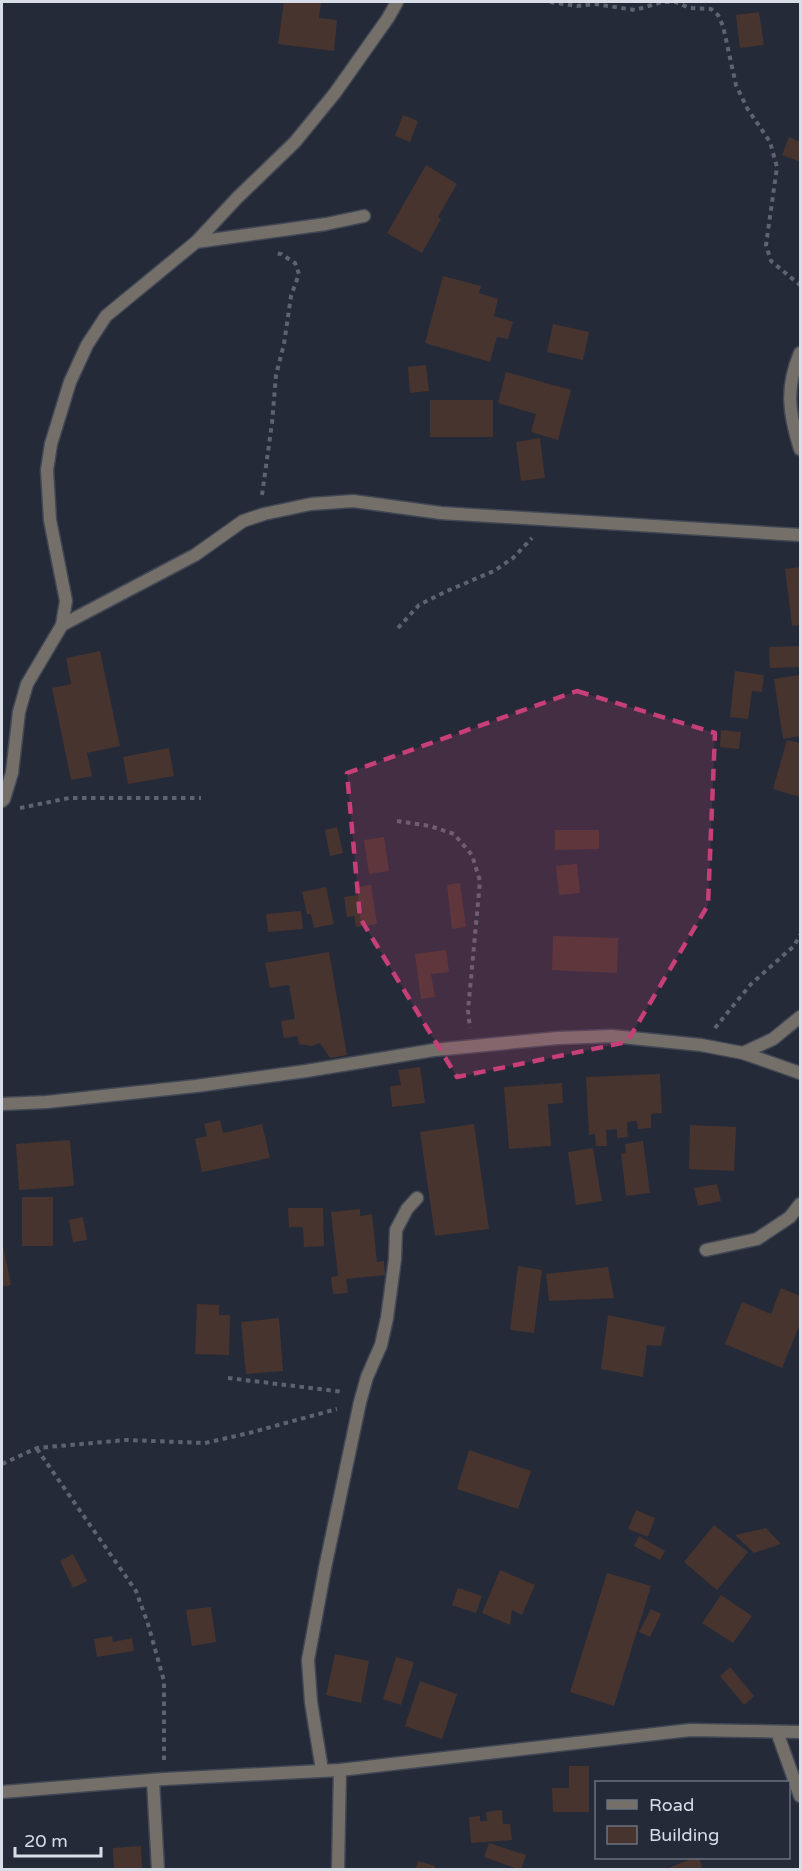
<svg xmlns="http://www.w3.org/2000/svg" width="802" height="1871" viewBox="0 0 802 1871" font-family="'Varela Round',sans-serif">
<rect width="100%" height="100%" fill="#242a38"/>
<!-- building -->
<g fill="#47342f">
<polygon points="284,2 321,2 319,18 337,20 334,51 278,44"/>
<polygon points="759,12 764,45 740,48 736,15"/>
<polygon points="403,115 418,121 410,142 395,136"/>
<polygon points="789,137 800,142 800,162 782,155"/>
<polygon points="426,165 457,184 438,217 441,219 422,253 387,233"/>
<polygon points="443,276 481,286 479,293 498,299 494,316 513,322 508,339 497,337 490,362 425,343"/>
<polygon points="553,324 589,332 583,360 547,352"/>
<polygon points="426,365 429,391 410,393 408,367"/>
<polygon points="506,372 571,390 558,440 531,432 536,414 498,403"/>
<rect x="430" y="400" width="63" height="37"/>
<polygon points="540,438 545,478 521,481 516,442"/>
<polygon points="800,567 800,625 792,626 785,569"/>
<polygon points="800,646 800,667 770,668 769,647"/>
<polygon points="100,651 120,746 87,753 92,776 71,780 52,688 71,684 66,658"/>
<polygon points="735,671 764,675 762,692 752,691 748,719 730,717"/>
<polygon points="800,675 800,736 783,739 774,679"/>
<polygon points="721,730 741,732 739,749 720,747"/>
<polygon points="787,740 800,743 800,797 773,789"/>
<polygon points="169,748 174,776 128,784 123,757"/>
<polygon points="337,827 343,853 330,856 325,830"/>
<polygon points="555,830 599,830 599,849 555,850"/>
<polygon points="384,837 389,871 369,874 364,840"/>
<polygon points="577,864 580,893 559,895 556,866"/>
<polygon points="460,883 466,927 452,929 447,885"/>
<polygon points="371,885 377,924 356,927 354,916 347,917 344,897 358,895 358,887"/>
<polygon points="326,887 334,924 314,928 311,914 307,914 302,892"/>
<polygon points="301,911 303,929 268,932 266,914"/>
<polygon points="553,936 618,938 617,973 552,970"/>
<polygon points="446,950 449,972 431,974 435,997 421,999 415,954"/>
<polygon points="329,952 347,1055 330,1058 320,1043 312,1046 299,1044 297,1036 284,1038 281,1021 295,1019 289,985 270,988 265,963"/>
<polygon points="420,1067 425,1103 392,1107 390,1086 401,1085 398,1070"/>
<polygon points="660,1074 662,1113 651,1114 651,1128 638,1129 637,1121 627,1122 628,1137 617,1138 617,1129 606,1130 607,1146 596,1146 595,1134 589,1135 586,1077"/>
<polygon points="562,1083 563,1103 548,1104 551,1146 509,1149 504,1087"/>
<polygon points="220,1120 223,1133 262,1124 270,1158 202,1172 195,1139 207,1136 204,1124"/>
<polygon points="474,1124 489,1229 435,1236 420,1132"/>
<polygon points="690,1125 736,1127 734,1171 689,1169"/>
<polygon points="70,1140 74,1186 19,1190 16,1144"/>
<polygon points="643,1141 650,1193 626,1196 621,1154 626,1153 625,1144"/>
<polygon points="593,1148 602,1201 576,1205 568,1152"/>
<polygon points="717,1184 721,1201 698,1206 694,1188"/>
<rect x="22" y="1197" width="31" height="49"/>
<polygon points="288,1208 323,1208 324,1246 304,1247 303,1227 289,1227"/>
<polygon points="360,1209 360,1216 372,1214 377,1262 384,1261 385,1275 346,1279 348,1293 333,1294 331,1277 338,1276 331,1212"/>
<polygon points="83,1217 87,1240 73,1242 69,1220"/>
<polygon points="2,1240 11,1285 2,1287"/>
<polygon points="518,1266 542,1270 534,1333 510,1330"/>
<polygon points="608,1267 614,1298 549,1301 546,1274"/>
<polygon points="781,1288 800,1296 800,1324 782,1368 725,1344 742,1302 771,1314"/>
<polygon points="197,1304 219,1305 219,1315 230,1315 229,1355 195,1354"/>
<polygon points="608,1315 665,1327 661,1346 647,1345 643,1377 601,1369"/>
<polygon points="279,1318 283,1371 246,1374 241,1322"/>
<polygon points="469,1450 531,1471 518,1509 457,1489"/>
<polygon points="636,1510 655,1518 648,1537 628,1529"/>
<polygon points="714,1525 748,1552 717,1590 684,1562"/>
<polygon points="766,1528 781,1544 754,1553 735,1535"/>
<polygon points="639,1536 665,1551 660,1560 634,1546"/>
<polygon points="73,1554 87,1581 73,1588 60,1561"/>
<polygon points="500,1570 535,1585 522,1615 512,1610 510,1625 482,1613"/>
<polygon points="607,1573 651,1586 614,1706 570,1692"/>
<polygon points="458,1588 482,1596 476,1613 452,1605"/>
<polygon points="721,1595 752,1616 733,1643 702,1623"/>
<polygon points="211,1607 216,1642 192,1646 186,1610"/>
<polygon points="651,1609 661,1614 650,1637 639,1632"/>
<polygon points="112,1636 113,1642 132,1638 134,1651 97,1657 94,1639"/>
<polygon points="335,1654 369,1661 361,1703 326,1695"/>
<polygon points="396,1657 414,1662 401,1705 383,1699"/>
<polygon points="730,1667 754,1696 744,1705 720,1676"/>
<polygon points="420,1681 457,1694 442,1739 405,1726"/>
<polygon points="569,1766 589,1766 589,1812 553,1812 552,1788 569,1788"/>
<polygon points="502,1810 503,1824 510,1824 512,1840 471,1843 469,1817 480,1816 480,1821 487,1821 486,1812"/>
<polygon points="489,1843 526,1855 521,1870 484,1857"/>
<polygon points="141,1846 142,1870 114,1870 113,1848"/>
<polygon points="694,1858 699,1858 703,1870 663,1870"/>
<polygon points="418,1861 435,1866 434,1870 415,1870"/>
</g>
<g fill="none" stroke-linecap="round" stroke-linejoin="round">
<defs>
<polyline id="lane" points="196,242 326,224 364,216"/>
<g id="street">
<path d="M 800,353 C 785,388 789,414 800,449"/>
<polyline points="62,625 195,555 243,521 264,514 311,504 353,501 441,513 800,535"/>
<polyline points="2,801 4,799 12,773 19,712 27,684 62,625 66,601 50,520 47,470 51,444 70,382 87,345 106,316 196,242 237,198 295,142 335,93 388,18 397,2"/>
<polyline points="743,1053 773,1039 800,1017"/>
<polyline points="2,1104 47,1102 196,1086 306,1071 434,1050 558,1038 612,1036 701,1045 743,1053 800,1073"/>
<polyline points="706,1250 757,1239 790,1217 800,1204"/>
<polyline points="777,1732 800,1796"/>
<polyline points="322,1770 311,1702 308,1660 325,1568 360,1402 367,1377 381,1345 387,1318 395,1259 396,1230 407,1209 417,1198"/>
<polyline points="153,1780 158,1870"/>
<polyline points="2,1792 164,1779 340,1770 690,1730 800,1732"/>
<polyline points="338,1870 340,1770"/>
</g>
</defs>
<!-- lane casing -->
<use href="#lane" stroke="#414754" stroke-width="15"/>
<!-- street casing -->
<use href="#street" stroke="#414754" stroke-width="15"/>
<!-- path -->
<g stroke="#5e6370" stroke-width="4" stroke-dasharray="4.5 4.5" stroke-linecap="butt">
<polyline points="550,2 577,6 595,4 635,10 662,2 675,2 690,8 711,9 718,15 723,26 736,85 747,108 770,142 777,167 766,245 771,261 800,285"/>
<polyline points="262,495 272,423 276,375 284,344 291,296 299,274 295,263 281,254 275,253"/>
<polyline points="398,628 419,605 447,591 494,571 513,558 532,538"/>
<polyline points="20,808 69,798 201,798"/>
<polyline points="397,821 430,826 454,834 472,855 480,881 468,1011 470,1028"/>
<polyline points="715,1028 751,984 794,946 800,935"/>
<polyline points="228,1378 344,1392"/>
<polyline points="37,1449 136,1591 148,1624 164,1681 164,1760"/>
<polyline points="2,1464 37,1448 126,1440 205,1443 249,1433 337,1409"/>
</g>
<!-- lane -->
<use href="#lane" stroke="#747069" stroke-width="12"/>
<!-- street -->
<use href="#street" stroke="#747069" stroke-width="12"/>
</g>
<!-- marked area -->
<path fill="#c73f77" fill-opacity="0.2" stroke="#c73f77" stroke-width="4.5" stroke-dasharray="12 8" stroke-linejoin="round" d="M 577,691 L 715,733 L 708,905 L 627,1042 L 457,1077 L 360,918 L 347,773 Z"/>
<!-- border -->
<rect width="802" height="1871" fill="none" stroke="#d9dde7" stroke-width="6"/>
<!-- legend -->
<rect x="595" y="1781" width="195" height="78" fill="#242a38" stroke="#6c727e" stroke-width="1.5"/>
<rect x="607" y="1800" width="30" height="9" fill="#747069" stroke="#6c727e" stroke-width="1.5"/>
<text x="649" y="1811" font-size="18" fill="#d9dde7">Road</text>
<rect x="607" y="1826" width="30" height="18" fill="#47342f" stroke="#6c727e" stroke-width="1.5"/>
<text x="649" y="1841" font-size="18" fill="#d9dde7">Building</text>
<!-- scale -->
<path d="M15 1847v9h86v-9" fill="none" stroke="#d9dde7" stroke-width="3"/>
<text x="24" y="1847" font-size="18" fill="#d9dde7" stroke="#242a38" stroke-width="4.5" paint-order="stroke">20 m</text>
</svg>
